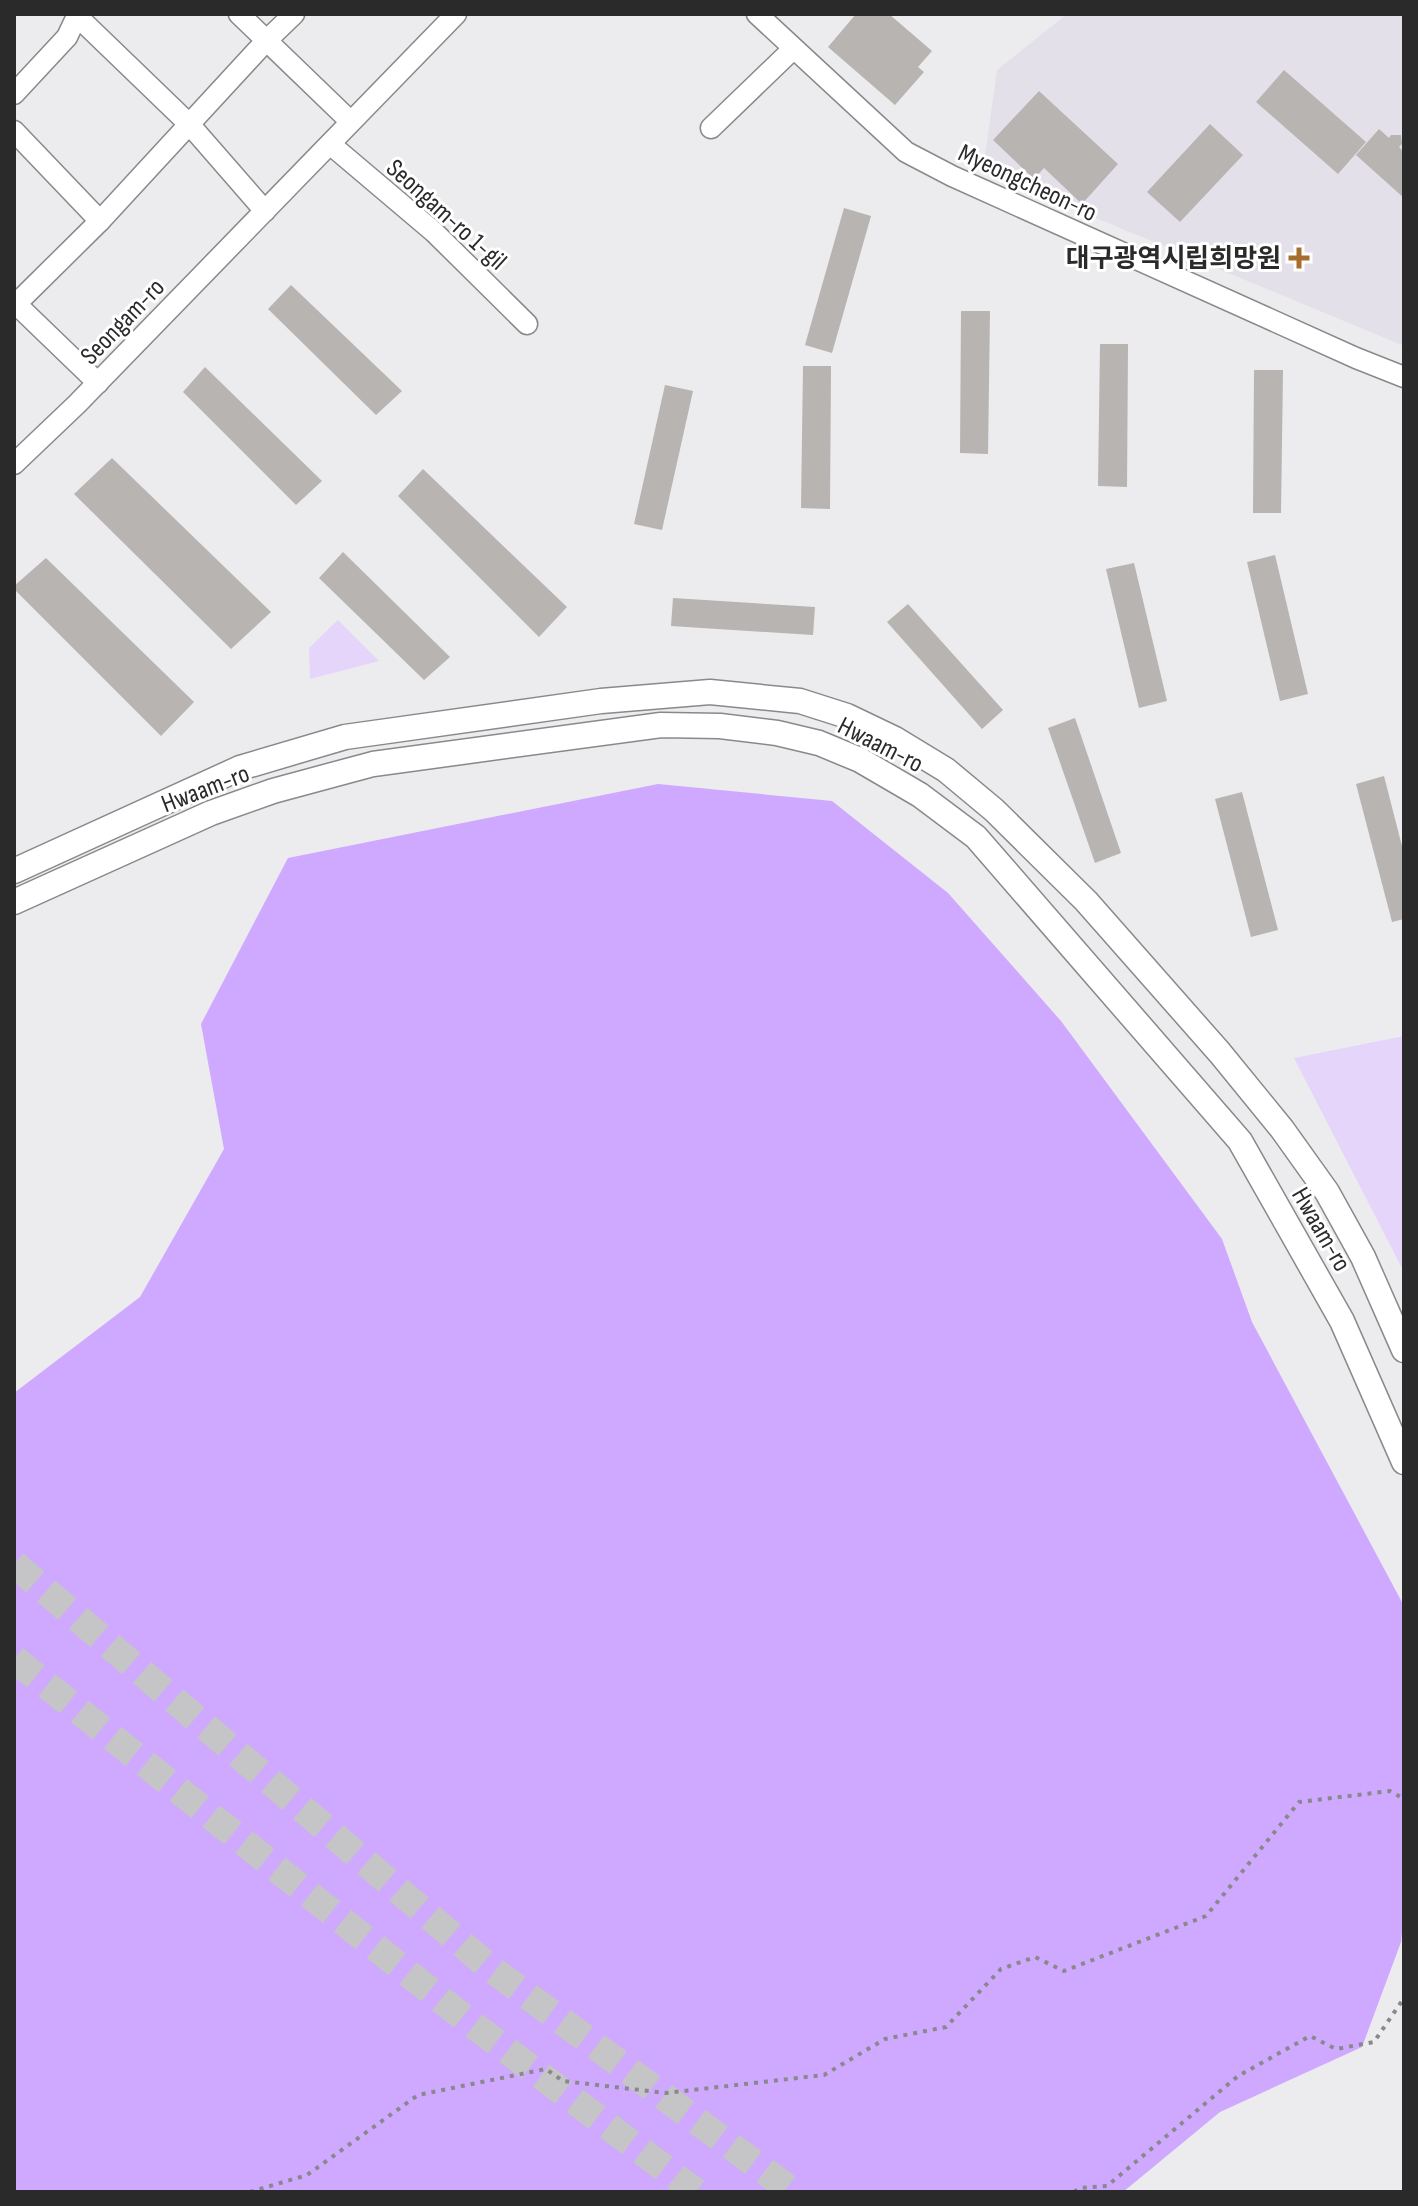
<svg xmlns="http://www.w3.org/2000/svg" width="1418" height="2206" viewBox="0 0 1418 2206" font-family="'Sofia Sans Condensed','Noto Sans KR',sans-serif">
<rect width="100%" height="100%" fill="#ecebee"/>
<!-- built -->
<polygon fill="#e4e0ea" points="1067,14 1404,14 1404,346 983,171 997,70"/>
<!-- green -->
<g fill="#e5d5fb">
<polygon points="338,620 379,661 310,679 309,648"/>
<polygon points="1404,1036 1404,1272 1294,1058"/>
</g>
<!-- forest -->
<polygon fill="#cfa8ff" points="658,784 832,801 948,893 1061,1021 1222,1239 1252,1322 1404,1606 1404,1913 1401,1942 1362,2047 1220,2112 1123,2192 14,2192 14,1393 140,1297 224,1149 201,1024 288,858"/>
<!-- building -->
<g fill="#b7b4b2">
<polygon points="856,14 889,14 932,51 918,67 924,72 895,105 828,47"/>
<polygon points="1284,70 1366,142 1338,174 1256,102"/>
<polygon points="1039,91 1118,164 1082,204 1044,168 1034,179 993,140"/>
<polygon points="1210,124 1243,155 1180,222 1147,192"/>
<polygon points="1379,129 1389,138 1391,135 1401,135 1402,144 1399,147 1404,152 1404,198 1356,155"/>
<polygon points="844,208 871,216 832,353 805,345"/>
<polygon points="291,285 402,391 376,415 268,309"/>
<polygon points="961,311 990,311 988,454 960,453"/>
<polygon points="1100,344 1128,344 1127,487 1098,486"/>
<polygon points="803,366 831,366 830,509 801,508"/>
<polygon points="205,367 322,481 296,505 183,392"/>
<polygon points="1254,370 1283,370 1281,513 1253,513"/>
<polygon points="665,385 693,391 662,530 634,524"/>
<polygon points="112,458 271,612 231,649 74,494"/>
<polygon points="423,469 567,607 539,637 398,496"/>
<polygon points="343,552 450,657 424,680 319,578"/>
<polygon points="1275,555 1308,694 1280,701 1247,562"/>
<polygon points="46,558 194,702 161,736 14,589 14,586"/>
<polygon points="1134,563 1167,701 1139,708 1106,569"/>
<polygon points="673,598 815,607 813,635 671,626"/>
<polygon points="908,604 1003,710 982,729 887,622"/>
<polygon points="1075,718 1121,853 1095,863 1048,728"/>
<polygon points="1384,776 1404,854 1404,919 1392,922 1356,784"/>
<polygon points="1242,792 1278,930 1251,937 1215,799"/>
</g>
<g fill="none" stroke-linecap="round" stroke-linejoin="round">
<!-- highway-tunnel -->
<g stroke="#c5c4c7" stroke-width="28" stroke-dasharray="28 14" stroke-linecap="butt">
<polyline points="14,1564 489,1967 793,2192"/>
<polyline points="14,1659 468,2021 696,2192"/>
</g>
<defs>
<g id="minor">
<polyline points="239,14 350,121"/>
<polyline points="757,14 906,152 952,176 1083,235 1356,358 1404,377"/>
<polyline points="78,17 190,125 265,211"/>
<polyline points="14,94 67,37 78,14"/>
<polyline points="711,128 793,49"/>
<polyline points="14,131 100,221"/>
<polyline points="330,144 434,232 527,324"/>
<polyline points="14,302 98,383"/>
<polyline points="14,306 100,221 265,42 294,14"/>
<polyline points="14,464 77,404 456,14"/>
</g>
<g id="major">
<polyline points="14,871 240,768 345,737 601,701 710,692 800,701 847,716 895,739 946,770 994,810 1086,901 1220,1053 1282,1129 1327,1192 1363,1257 1404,1350"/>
<polyline points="14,902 211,813 273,791 373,764 661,725 720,726 777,733 819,743 860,760 920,795 976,837 1240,1141 1342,1321 1404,1462"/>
</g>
</defs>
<!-- minor casing -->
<use href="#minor" stroke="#89888b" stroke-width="23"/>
<!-- major casing -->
<use href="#major" stroke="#89888b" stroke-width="27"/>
<!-- path -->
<g stroke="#89898b" stroke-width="4" stroke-dasharray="4 6" stroke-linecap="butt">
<polyline points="250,2192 307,2175 418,2095 546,2069 563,2081 666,2093 824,2075 885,2039 946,2027 1001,1969 1035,1957 1064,1971 1206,1916 1299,1802 1390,1791 1404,1799"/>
<polyline points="1074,2192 1080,2188 1107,2186 1238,2076 1310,2036 1336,2049 1374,2042 1404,1998"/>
</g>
<!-- minor -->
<use href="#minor" stroke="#fff" stroke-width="20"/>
<!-- major -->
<use href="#major" stroke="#fff" stroke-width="24"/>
</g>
<!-- markers -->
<path fill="#a76d2d" stroke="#fff" stroke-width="3" d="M1295 246h8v8h8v8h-8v8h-8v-8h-8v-8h8z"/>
<g text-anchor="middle" stroke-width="6" stroke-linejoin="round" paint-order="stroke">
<!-- street labels -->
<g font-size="26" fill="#2a2a2b" stroke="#fff">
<text transform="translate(1028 182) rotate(25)" y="9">Myeongcheon-ro</text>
<text transform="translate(447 214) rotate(42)" y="9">Seongam-ro 1-gil</text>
<text transform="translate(122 321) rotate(-46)" y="9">Seongam-ro</text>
<text transform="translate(881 744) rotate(27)" y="9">Hwaam-ro</text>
<text transform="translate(205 788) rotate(-21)" y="9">Hwaam-ro</text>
<text transform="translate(1322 1229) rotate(60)" y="9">Hwaam-ro</text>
</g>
<!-- poi labels -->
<g font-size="26" font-weight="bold" fill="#2a2a2b" stroke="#fff" text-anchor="end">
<text x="1281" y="267">대구광역시립희망원</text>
</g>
</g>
<!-- border -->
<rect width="1418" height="2206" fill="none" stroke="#2a2a2b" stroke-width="32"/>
</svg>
